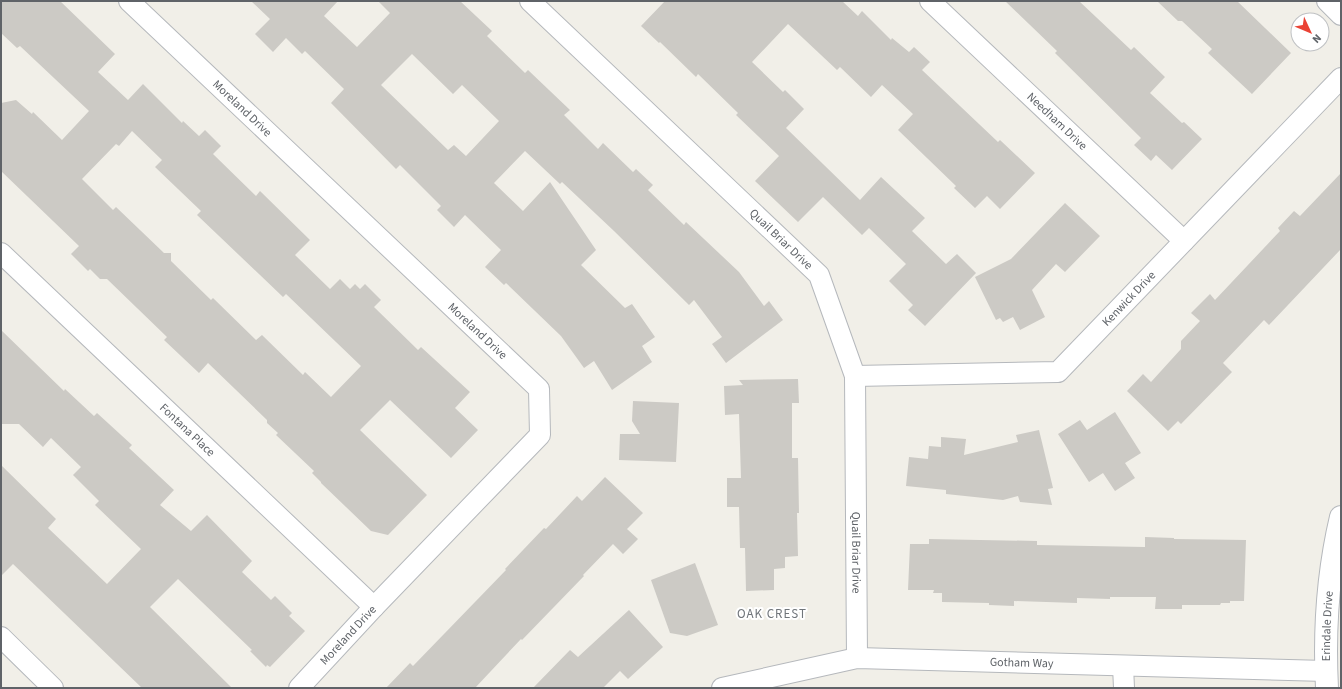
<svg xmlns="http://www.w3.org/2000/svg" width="1342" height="689" viewBox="0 0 1342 689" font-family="'Source Sans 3',sans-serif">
<rect width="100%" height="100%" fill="#f1efe8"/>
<!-- building -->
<g fill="#cccac5" fill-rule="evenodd">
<path d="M 1,1 L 60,1 L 115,54 L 98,72 L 128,100 L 143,84 L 182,123 L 183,121 L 199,136 L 205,130 L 221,146 L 213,154 L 256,196 L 260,191 L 310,240 L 295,255 L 330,289 L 340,279 L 350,289 L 355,284 L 360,289 L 365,284 L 381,300 L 374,307 L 418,350 L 421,347 L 470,392 L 455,408 L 478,430 L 451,458 L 390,400 L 360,430 L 427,495 L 388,535 L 371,531 L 321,483 L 321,482 L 312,473 L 314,471 L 276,435 L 278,433 L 267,423 L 267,420 L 208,363 L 199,373 L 164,340 L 167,337 L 107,279 L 100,279 L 90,269 L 88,271 L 71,254 L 79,246 L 1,171 L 1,103 L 16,100 L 32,114 L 33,112 L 62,140 L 89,111 L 20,46 L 17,48 L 1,33 ZM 132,131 L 162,160 L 155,167 L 201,211 L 197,215 L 283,297 L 286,294 L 361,366 L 331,397 L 305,372 L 303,375 L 262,335 L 256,340 L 213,298 L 211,300 L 171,261 L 171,253 L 164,253 L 116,207 L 113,210 L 82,179 L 116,144 L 119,146 Z"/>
<path d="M 251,1 L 338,1 L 324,16 L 357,47 L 390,13 L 378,1 L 460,1 L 492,31 L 487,36 L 525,73 L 528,70 L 570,110 L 564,115 L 598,149 L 603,143 L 633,172 L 636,169 L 653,185 L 648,190 L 684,225 L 686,222 L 739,272 L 764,306 L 769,301 L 783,320 L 726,363 L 712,344 L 722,337 L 694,300 L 689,305 L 614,231 L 562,182 L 560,184 L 525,151 L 494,183 L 523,211 L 550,182 L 596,250 L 581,265 L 625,308 L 632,304 L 655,337 L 642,346 L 652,362 L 612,390 L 594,361 L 584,368 L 561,336 L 506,283 L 504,285 L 485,267 L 501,250 L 465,215 L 454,227 L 437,210 L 441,206 L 400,165 L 396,169 L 331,103 L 344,89 L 305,51 L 302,54 L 286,38 L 273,52 L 255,34 L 270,19 ZM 412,54 L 453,94 L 462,85 L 499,121 L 466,156 L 454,145 L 448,150 L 381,85 Z"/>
<polygon points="665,1 842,1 858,16 862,11 891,40 892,38 909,52 914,47 930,62 922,70 998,142 1000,140 1035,173 1000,209 987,196 975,208 954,188 956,186 898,130 913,114 882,85 871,97 840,67 837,70 788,24 752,62 783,92 785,90 804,109 786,128 860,200 881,177 925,218 912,231 946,264 957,254 976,273 925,326 908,310 913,305 889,281 906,264 869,228 862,235 823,197 798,222 755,181 779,156 736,115 738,113 698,74 696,77 660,42 659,43 641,26"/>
<polygon points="1005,1 1079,1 1131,50 1134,47 1165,77 1150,93 1182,123 1184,122 1202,139 1172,170 1156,155 1151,161 1134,145 1141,138 1055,53 1057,51"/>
<polygon points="1157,1 1237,1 1291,53 1252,94 1208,53 1212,49 1182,21 1178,21"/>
<polygon points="1341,173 1341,249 1269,325 1264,320 1223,363 1232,372 1181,424 1178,421 1168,431 1127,391 1143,374 1151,382 1181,349 1181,341 1200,321 1191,313 1210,294 1215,300 1280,231 1278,228 1294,211 1300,216"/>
<polygon points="1065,203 1100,236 1065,272 1056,264 1032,290 1045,317 1020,330 1013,317 1003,322 1000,318 996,320 975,277 1011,259"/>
<polygon points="1,330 64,391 65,389 94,416 97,413 132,445 129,448 174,490 160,505 191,531 207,515 252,561 242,572 271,600 275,596 292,613 289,616 305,631 270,667 267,665 266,667 250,651 252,650 178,579 150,607 232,688 142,688 13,564 1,576 1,465 56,519 48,528 107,584 141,549 95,505 99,501 73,475 81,467 51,438 43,447 19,424 1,424"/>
<polygon points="798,379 799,403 792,403 792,458 798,458 799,513 797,513 798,556 785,557 785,568 774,569 774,590 746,591 745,548 740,548 739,507 727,507 727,478 741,478 739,414 725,415 724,386 743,385 739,380"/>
<polygon points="633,401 679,403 676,462 619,460 620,434 640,434 632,421"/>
<polygon points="1115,412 1141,453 1125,463 1135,478 1115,491 1103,473 1089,482 1058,434 1080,420 1087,430"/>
<polygon points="1039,430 1053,488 1048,489 1052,505 1020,502 1018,496 1003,500 946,494 946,490 906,486 909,457 928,459 929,446 941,447 941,437 966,439 964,455 1018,442 1016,435"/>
<polygon points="605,477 643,513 627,529 638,539 623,554 613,544 583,575 584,576 522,640 521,639 475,688 386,688 410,663 413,666 506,570 505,569 544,528 546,529 577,496 582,501"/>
<polygon points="1145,537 1174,538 1174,539 1246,540 1244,601 1230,601 1230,603 1221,603 1220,605 1182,605 1182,609 1155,609 1156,597 1110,597 1110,599 1077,598 1077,603 1014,601 1014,606 989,605 989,603 942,602 942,593 933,593 934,590 908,590 910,544 929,544 929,539 1037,541 1037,545 1145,547"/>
<polygon points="695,563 718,625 687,636 670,633 651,580"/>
<polygon points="629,610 663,647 628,679 620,671 603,688 533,688 570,650 578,657"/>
</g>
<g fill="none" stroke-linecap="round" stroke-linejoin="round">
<defs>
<g id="minor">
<path id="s1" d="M 129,1 L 539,389 L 540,435 L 374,607 L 299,688"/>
<path id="s2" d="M 530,1 L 819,275 L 855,376 L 857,658"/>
<path id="s3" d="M 930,1 L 1184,241"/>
<polyline points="1327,1 1341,15"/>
<path id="s4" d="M 1,253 L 374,607"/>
<path id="s5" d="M 855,376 L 1058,372 L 1341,78"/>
<polyline points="1,637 53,688"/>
<polyline points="1123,666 1124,688"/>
<path id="s6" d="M 722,688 L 857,658 L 1326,671"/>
</g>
<g id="tertiary">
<path id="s7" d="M 1327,688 C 1324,631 1328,572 1341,517"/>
</g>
</defs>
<!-- minor casing -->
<use href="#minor" stroke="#b5b8bc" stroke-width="22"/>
<!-- tertiary casing -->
<use href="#tertiary" stroke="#b5b8bc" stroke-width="24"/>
<!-- minor -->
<use href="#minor" stroke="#fff" stroke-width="20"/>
<!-- tertiary -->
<use href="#tertiary" stroke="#fff" stroke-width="22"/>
</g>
<g text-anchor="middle" stroke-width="4" stroke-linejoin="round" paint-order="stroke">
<!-- street labels -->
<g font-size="12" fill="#5f6368" stroke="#fff">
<text dy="4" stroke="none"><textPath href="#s1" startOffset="156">Moreland Drive</textPath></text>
<text dy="4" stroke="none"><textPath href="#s3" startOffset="175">Needham Drive</textPath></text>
<text dy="4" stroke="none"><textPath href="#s2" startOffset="346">Quail Briar Drive</textPath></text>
<text dy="4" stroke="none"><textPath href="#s5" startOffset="305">Kenwick Drive</textPath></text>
<text dy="4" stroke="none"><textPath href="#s1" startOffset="480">Moreland Drive</textPath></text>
<text dy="4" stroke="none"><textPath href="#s4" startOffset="257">Fontana Place</textPath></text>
<text dy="4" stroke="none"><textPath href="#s2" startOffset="682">Quail Briar Drive</textPath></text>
<text dy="4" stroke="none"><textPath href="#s7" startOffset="62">Erindale Drive</textPath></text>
<text transform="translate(348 635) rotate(-47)" y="4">Moreland Drive</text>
<text dy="4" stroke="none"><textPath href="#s6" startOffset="303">Gotham Way</textPath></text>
</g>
<!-- neighbourhood labels -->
<g font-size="13" letter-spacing="1" fill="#70757a" stroke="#fff">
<text x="772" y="618">OAK CREST</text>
</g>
</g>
<!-- border -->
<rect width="1342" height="689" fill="none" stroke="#5f6368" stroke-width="4"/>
<!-- north arrow -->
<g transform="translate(1310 32) rotate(134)"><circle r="19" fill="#ffffff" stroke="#bfc1c3"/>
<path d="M0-3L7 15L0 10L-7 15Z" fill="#ea4335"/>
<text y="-6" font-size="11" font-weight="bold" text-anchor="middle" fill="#5f6368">N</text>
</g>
</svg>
